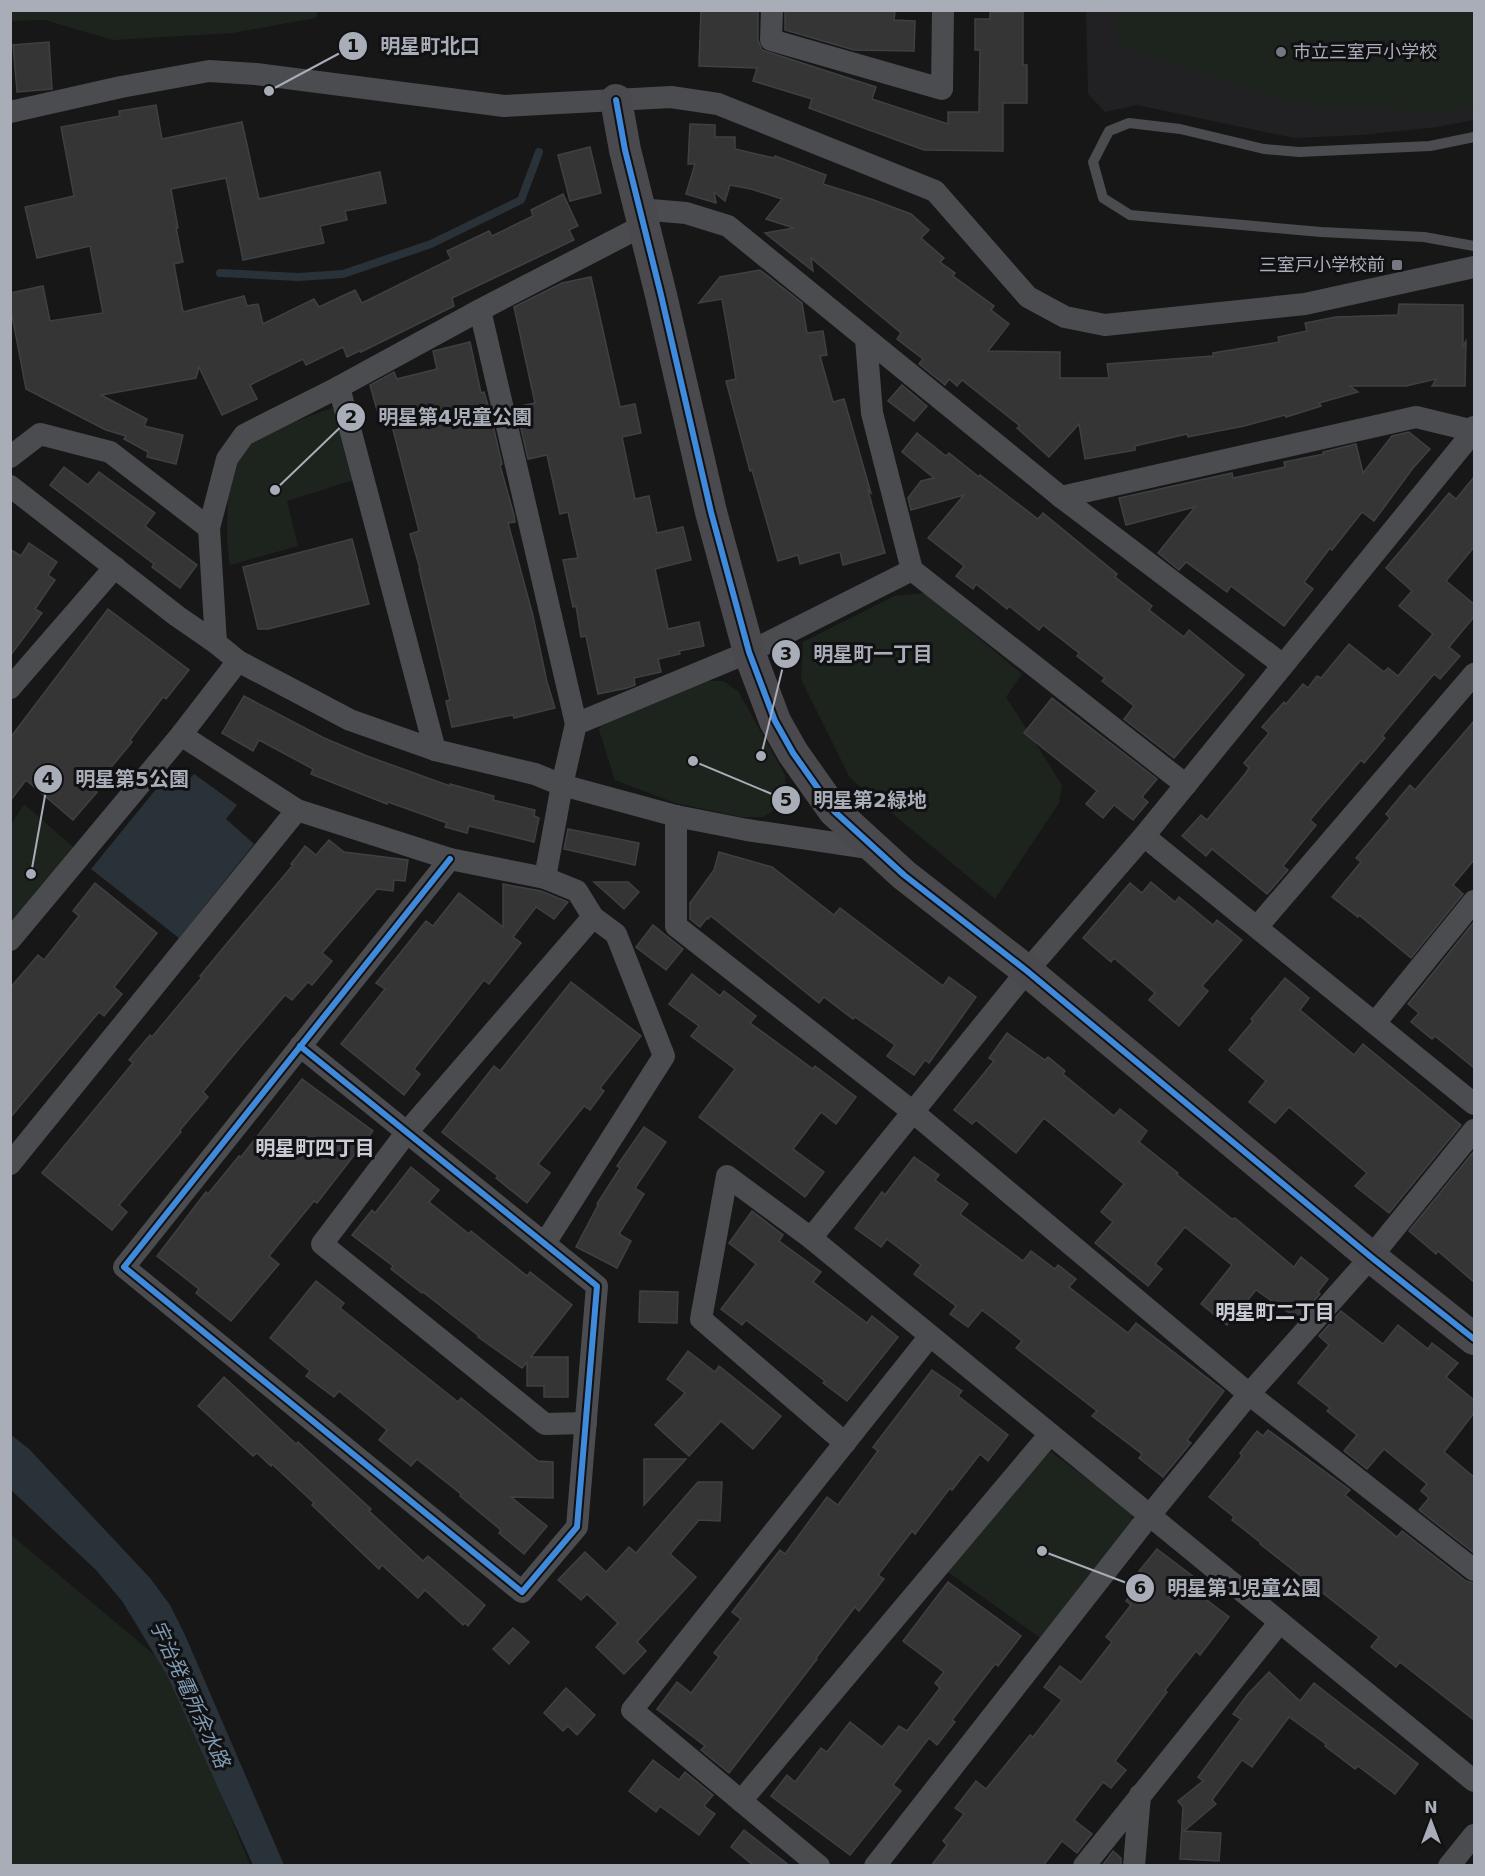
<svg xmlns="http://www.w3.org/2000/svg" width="1485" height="1876" viewBox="0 0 1485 1876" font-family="'DejaVu Sans','Noto Sans JP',sans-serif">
<rect width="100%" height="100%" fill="#171717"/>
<!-- built -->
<polygon fill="#212123" points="1086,11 1474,11 1474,120 1437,127 1362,135 1294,138 1137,105 1105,112 1088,94"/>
<!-- green -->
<g fill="#1d241e">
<polygon points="10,11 11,10 318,11 316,18 232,33 113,40 45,20 11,21"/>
<polygon points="1118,11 1474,11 1474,107 1447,114 1286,103 1117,44"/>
<polygon points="332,408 342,419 357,479 287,501 298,546 230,565 227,541 228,479 248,439"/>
<polygon points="925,593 1022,674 1006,697 1062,785 1059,803 995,899 850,778 801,679 803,642 894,596"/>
<polygon points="696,681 723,681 738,691 785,775 786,794 780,807 763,817 741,817 675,803 615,780 599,730 604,719"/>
<polygon points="24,804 73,847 11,922 11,825"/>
<polygon points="1050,1451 1130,1511 1137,1531 1049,1644 945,1570"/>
<polygon points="10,1534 170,1668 250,1865 11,1865"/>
</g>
<!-- water -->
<g fill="#2a3239">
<polygon points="194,774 237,805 226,819 254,844 179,938 91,869 166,777 181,788"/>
<polygon points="10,1434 29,1449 150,1578 170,1605 185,1635 284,1865 253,1865 167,1675 122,1601 96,1570 11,1490"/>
</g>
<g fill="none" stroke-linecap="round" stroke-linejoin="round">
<!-- stream -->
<polyline stroke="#2a3239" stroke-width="8" points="220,273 298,277 343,274 431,244 521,200 539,152"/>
</g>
<!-- building -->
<g fill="#353536" stroke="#3f4043" stroke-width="1.5">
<polygon points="701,10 758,10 758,40 762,50 876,87 872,99 948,124 948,112 979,112 980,50 975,50 975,19 990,19 990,12 1023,12 1023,65 1027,65 1027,103 1003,103 1003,151 924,150 809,108 812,99 753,81 757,68 699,66"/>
<polygon points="785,10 895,11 894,20 915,21 914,51 854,50 785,30"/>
<polygon points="49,42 52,89 17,92 13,45"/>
<polygon points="156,105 162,139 242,122 259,199 380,172 386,203 345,211 347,220 320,226 324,243 243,260 226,178 171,189 178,228 176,228 183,262 174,264 183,312 244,296 247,306 258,304 263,324 314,299 319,307 355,290 362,303 451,259 447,251 489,231 492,236 533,216 531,210 563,194 578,226 569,230 574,240 452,298 454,306 361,352 361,350 347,357 343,347 306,365 303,359 250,385 257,399 222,415 199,367 196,378 101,395 147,419 144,426 183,435 176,464 147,457 148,452 124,439 126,436 106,430 26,389 10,305 10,293 43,286 50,321 103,313 90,246 37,258 25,207 74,196 61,127 120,116 119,111"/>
<polygon points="690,124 715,125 715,137 735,137 735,149 774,158 775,156 794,163 826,175 823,184 871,199 911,214 929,230 921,238 944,258 940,262 955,273 953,276 994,306 991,310 1009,324 988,351 1060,352 1060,378 1109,378 1107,364 1213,356 1213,353 1279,342 1278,337 1307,331 1305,323 1336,317 1398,315 1399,304 1463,305 1463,346 1466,341 1465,386 1432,386 1436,379 1406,386 1350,386 1358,392 1319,403 1321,406 1286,417 1285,415 1244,426 1188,437 1187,434 1135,446 1135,450 1085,459 1079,424 1049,457 1017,428 1020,426 962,380 957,386 949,379 945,385 919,364 923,359 897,339 901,333 811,258 813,271 765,233 794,228 766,219 782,199 751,189 730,185 725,201 714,192 716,203 686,194 695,164 688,164"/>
<polygon points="590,147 601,193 570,201 558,155"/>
<polygon points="760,270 802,303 807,333 823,331 827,355 820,356 833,402 844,399 871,493 868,490 885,553 843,565 840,552 800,564 798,555 778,561 752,470 750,471 726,381 736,379 722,299 699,303 720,277"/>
<polygon points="591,277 620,407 635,404 641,433 622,437 635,499 649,496 657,533 683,527 691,560 655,569 668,629 699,622 704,646 679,651 680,654 658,659 661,672 634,678 635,685 627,688 598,694 586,636 581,637 576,606 573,607 563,560 578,558 568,512 560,514 547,455 528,459 516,407 535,403 514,307 562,283"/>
<polygon points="470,342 481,393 484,392 490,412 502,464 500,465 514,515 515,522 508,523 533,616 547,682 555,708 514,718 513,715 452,727 446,701 450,700 419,569 420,569 410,534 419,531 389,414 379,417 370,385 394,372 397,379 437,369 433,351"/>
<polygon points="902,385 927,406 914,421 888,401"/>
<polygon points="1409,432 1430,449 1413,468 1374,521 1362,512 1332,550 1330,548 1304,582 1313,589 1284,626 1231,586 1227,592 1186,562 1179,570 1158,553 1195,507 1126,525 1119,498 1232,473 1233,478 1285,467 1284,462 1324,454 1323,452 1356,444 1363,473 1392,436"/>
<polygon points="917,433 946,456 949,453 979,477 980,475 1038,519 1043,513 1117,574 1115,577 1152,606 1149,610 1184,637 1189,630 1244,675 1174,758 1124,719 1134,706 1102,681 1105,678 1077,656 1079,653 1043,625 1039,630 1009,606 1007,609 976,584 973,589 956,576 964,566 928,538 964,495 911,510 908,498 921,481 934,478 902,452"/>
<polygon points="64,467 88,485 99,472 155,513 145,526 197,565 180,588 152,567 154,564 50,485"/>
<polygon points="1474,477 1474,547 1446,581 1474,604 1474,617 1449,647 1460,656 1440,679 1434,674 1382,736 1385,738 1364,763 1361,760 1310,820 1316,825 1283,866 1288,870 1267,894 1212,849 1206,856 1182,836 1201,815 1207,820 1245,774 1249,768 1244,763 1269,733 1262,727 1284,702 1286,704 1303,684 1308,688 1317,676 1321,678 1349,644 1384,672 1388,668 1398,676 1433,634 1399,606 1412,591 1386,568 1449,493 1456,499"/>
<polygon points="352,539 369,604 268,629 258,629 243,567"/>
<polygon points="29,543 57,562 48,575 55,580 35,609 42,613 10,656 10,549 21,556"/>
<polygon points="108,609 189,670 166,699 163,697 130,740 132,742 93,789 97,792 73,820 26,780 10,801 10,738"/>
<polygon points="244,696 324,738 367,756 450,786 450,784 494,796 493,800 535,810 534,816 539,818 534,842 469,826 467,833 445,827 447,823 388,802 387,804 311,774 313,769 259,740 253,751 222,733"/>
<polygon points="1052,698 1157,779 1142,797 1148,802 1133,820 1114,805 1103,818 1086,804 1097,791 1024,733"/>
<polygon points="1474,721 1474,860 1453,885 1463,894 1411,958 1359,915 1358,917 1332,897 1361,862 1356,858 1390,818 1386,814 1410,785 1415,790"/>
<polygon points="568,829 639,843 635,865 564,849"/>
<polygon points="329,840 344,852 408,860 405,881 394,880 393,891 377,889 322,953 332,961 312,985 308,982 292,1000 285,995 242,1045 203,1092 208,1097 180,1130 181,1132 119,1205 127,1212 112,1230 42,1173 133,1063 129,1060 150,1035 152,1037 202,977 200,976 228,942 293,865 291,864 305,846 316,855"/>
<polygon points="719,852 772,867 834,915 840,908 943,986 949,977 976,997 929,1063 925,1060 914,1075 887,1056 895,1045 855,1017 853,1019 824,997 819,1003 711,916 708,919 707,918 700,927 690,919 690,903 714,870"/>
<polygon points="594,882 628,882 639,892 624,909"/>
<polygon points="1151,882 1175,902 1179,897 1213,925 1217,920 1242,940 1202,986 1208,991 1179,1026 1149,1000 1155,993 1114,958 1111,962 1083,938 1130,883 1142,893"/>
<polygon points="95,883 157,933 114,987 122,994 104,1016 99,1012 10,1118 10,988 38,955 44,960 79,916 73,911"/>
<polygon points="503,884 541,891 568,902 554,919 536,907 513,937 521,943 489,984 484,980 414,1069 420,1074 404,1095 341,1044 385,989 376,983 426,921 433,926 459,893 503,927"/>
<polygon points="1474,922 1474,1068 1435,1036 1432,1039 1411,1022 1419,1013 1408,1004"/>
<polygon points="653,925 683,949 666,970 636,947"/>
<polygon points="692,974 720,996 724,991 756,1016 750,1023 813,1069 815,1066 856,1097 836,1124 821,1112 793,1149 824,1172 805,1197 699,1117 735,1069 691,1036 699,1026 669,1004"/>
<polygon points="1285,978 1309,998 1300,1010 1354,1055 1363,1044 1461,1125 1389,1213 1355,1186 1367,1173 1289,1107 1275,1123 1249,1102 1266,1081 1229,1050 1253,1021 1251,1019"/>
<polygon points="571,982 641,1036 600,1088 604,1091 590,1110 584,1106 538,1164 550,1173 527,1203 496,1178 498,1176 442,1132 494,1066 500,1071"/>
<polygon points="1007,1033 1045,1060 1048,1057 1065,1071 1063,1074 1114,1116 1120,1109 1147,1131 1139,1142 1178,1173 1176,1174 1232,1219 1235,1218 1294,1267 1301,1257 1328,1279 1318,1292 1320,1294 1298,1319 1256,1290 1227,1325 1201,1304 1232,1265 1185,1227 1155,1264 1162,1269 1148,1286 1095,1243 1113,1222 1101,1212 1124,1184 1044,1118 1016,1153 976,1120 972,1124 954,1110 994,1061 989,1058"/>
<polygon points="302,1079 373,1131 317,1203 314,1201 269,1256 279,1264 231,1321 196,1293 199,1289 157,1256 206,1192 208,1194 239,1156 241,1157"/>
<polygon points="644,1127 666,1142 635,1188 644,1194 619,1234 631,1241 617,1268 576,1247 598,1205 597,1204 620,1168 617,1166"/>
<polygon points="1474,1151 1474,1282 1438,1251 1436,1254 1409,1231"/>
<polygon points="914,1157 939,1175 935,1180 968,1204 960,1214 1023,1261 1031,1251 1055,1269 1058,1265 1076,1279 1069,1287 1128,1333 1136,1323 1224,1391 1187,1440 1191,1443 1163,1477 1139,1458 1142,1454 1092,1416 1097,1411 1016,1348 1022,1341 982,1310 968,1327 950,1314 956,1306 914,1274 921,1265 887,1239 881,1247 855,1228 882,1192 885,1195"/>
<polygon points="411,1167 439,1190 429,1202 469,1234 471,1231 527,1276 530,1272 572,1305 531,1357 568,1357 568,1397 544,1397 544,1386 527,1386 527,1362 522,1368 478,1337 479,1336 423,1292 422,1293 391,1269 393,1266 352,1235 372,1210 375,1213"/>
<polygon points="752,1211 783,1235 779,1241 821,1272 813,1282 867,1323 872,1316 898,1337 847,1401 823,1383 825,1381 746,1320 742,1325 721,1309 756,1264 729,1243"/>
<polygon points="316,1281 344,1303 340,1308 458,1402 461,1398 538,1461 553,1462 553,1498 511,1497 547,1526 524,1554 499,1533 501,1530 460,1496 461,1494 417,1459 411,1466 379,1440 387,1430 339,1391 334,1397 306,1376 310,1371 270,1338"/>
<polygon points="640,1291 678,1292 677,1323 639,1322"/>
<polygon points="1341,1311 1383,1344 1398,1325 1428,1349 1432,1343 1458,1363 1446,1377 1474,1400 1474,1413 1444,1452 1474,1477 1474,1553 1419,1510 1429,1498 1421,1491 1427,1484 1384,1449 1367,1469 1344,1451 1357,1435 1327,1411 1330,1408 1298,1383 1329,1345 1319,1336"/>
<polygon points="688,1351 715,1372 719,1366 781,1416 753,1449 721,1421 689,1456 655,1425 685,1393 667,1379"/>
<polygon points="932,1370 962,1391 958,1396 1008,1435 988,1461 980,1454 952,1490 950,1488 915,1534 912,1531 878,1575 884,1579 859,1611 855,1607 816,1658 817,1659 729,1773 701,1750 705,1746 657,1709 677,1682 691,1693 719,1657 714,1653 741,1619 732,1612 780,1550 785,1554 827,1497 838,1505 878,1451 873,1447"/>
<polygon points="224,1377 296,1444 298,1442 371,1509 369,1511 423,1561 428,1556 485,1605 468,1626 465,1623 463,1625 425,1590 418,1598 382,1565 379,1569 312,1505 314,1503 272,1464 271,1466 257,1453 253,1456 198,1406"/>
<polygon points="1268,1430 1350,1490 1345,1495 1397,1537 1402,1531 1466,1581 1474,1583 1474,1720 1400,1662 1396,1667 1371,1647 1379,1637 1260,1544 1261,1543 1232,1520 1234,1517 1209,1497 1242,1456 1240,1453 1257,1431 1263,1436"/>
<polygon points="644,1459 686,1459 644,1505"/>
<polygon points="698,1482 722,1482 720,1521 699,1520 670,1554 696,1577 637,1642 646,1651 624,1674 596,1647 618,1623 587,1594 581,1600 558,1580 585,1552 606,1572 629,1547 636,1553"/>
<polygon points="1157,1549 1194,1577 1187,1585 1229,1617 1200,1655 1196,1651 1165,1690 1167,1692 1115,1761 1126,1770 1111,1788 1103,1782 1074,1820 1092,1834 1077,1853 1062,1841 1043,1866 931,1866 947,1845 943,1841 964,1814 955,1808 976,1781 986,1789 1030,1735 1033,1737 1062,1700 1044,1687 1060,1666 1081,1682 1112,1642 1106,1637 1131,1605 1126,1601 1146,1576 1139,1571"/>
<polygon points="948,1582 1021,1636 998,1666 995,1664 952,1720 955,1722 937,1745 929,1738 893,1785 901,1791 850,1855 771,1796 787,1775 795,1782 821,1748 827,1752 850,1722 882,1747 899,1726 907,1731 940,1688 935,1683 944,1672 903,1641"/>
<polygon points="513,1628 529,1642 509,1664 493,1649"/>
<polygon points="1269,1672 1300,1701 1314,1683 1418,1764 1395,1794 1358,1766 1355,1769 1325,1746 1326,1744 1289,1717 1252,1767 1242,1760 1212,1800 1216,1804 1184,1831 1221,1833 1219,1861 1180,1859 1183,1807 1178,1801 1203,1781 1198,1777 1241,1719 1233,1714 1248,1694"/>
<polygon points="566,1688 595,1715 577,1735 568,1726 563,1731 544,1713"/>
<polygon points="653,1760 679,1780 685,1772 713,1795 704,1806 715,1814 699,1835 660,1806 656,1812 629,1791"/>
<polygon points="744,1830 790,1866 754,1866 731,1847"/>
<polygon points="1113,1851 1121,1858 1121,1866 1102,1866"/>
</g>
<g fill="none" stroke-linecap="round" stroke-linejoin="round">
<!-- lane -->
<polyline stroke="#4b4c50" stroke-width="10" points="1474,137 1430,146 1299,152 1264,149 1180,129 1129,123 1109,131 1093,162 1103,198 1130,215 1321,232 1424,237 1474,246"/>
<!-- street -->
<g stroke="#4b4c50" stroke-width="22">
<polyline points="772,10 771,40 942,89 943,10"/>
<polyline points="10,112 121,87 209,71 256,74 504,106 671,97 718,104 935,191 1028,297 1065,317 1105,325 1305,304 1474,267"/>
<polyline points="639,209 686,213 728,226 1061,497 1283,665"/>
<polyline points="480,310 576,724"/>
<polyline points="866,339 872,413 912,570 1186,785"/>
<polyline points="339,387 435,750"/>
<polyline points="10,457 40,434 110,452 209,528"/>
<polyline points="10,486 177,616 216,643 238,661 350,720 435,750 535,774 562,785 676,816 747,830 875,849"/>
<polyline points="1061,497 1416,417 1474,431"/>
<polyline points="216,643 209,528 227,459 244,435 339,387 480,310 644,225"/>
<polyline points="10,688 115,567"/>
<polyline points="181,735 297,810 450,859 545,878 577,891 593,917 616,934 664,1056 545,1243"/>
<polyline points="676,816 676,926 913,1112 1249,1394 1474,1570"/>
<polyline points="1144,836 1474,1104"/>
<polyline points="545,878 562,785 576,724 749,652 912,570"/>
<polyline points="1257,927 1474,674"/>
<polyline points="10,940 181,735 238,661"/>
<polyline points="1375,1023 1474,901"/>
<polyline points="300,1046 597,1286 577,1527 522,1592 124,1267 450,859"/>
<polyline points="10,1164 297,810"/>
<polyline points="811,1238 1027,971 1144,836 1474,431 1474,427"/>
<polyline points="586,1423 545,1424 322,1244 407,1132 593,917"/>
<polyline points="845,1443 701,1319 727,1176 811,1238 1474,1781"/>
<polyline points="741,1801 1050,1434"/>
<polyline points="819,1866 632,1710 930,1336"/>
<polyline points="875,1866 1150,1515 1249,1394 1371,1257 1474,1130"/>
<polyline points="1084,1866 1280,1622"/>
<polyline points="1134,1866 1140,1795"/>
<polyline points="1449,1866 1474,1835"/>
</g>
<!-- secondary -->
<polyline stroke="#4a4a4e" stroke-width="32" points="616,100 625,150 661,295 711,512 749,652 775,721 793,753 834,811 904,875 1027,971 1371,1257 1474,1339"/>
<defs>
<g id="cycleway">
<polyline points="616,100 625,150 661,295 711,512 749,652 775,721 793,753 834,811 904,875 1027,971 1371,1257 1474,1339"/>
<polyline points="300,1046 597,1286 577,1527 522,1592 124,1267 450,859"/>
</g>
</defs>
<!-- cycleway casing -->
<use href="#cycleway" stroke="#111113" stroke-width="10"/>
<!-- cycleway -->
<use href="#cycleway" stroke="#408adc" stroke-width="6"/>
</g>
<!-- markers -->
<g fill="#757880" stroke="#111113" stroke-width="2">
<circle cx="1281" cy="52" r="6"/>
<rect x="1391" y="259" width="12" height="12" rx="3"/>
</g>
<g text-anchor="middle" stroke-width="6" stroke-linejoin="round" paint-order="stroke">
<!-- poi labels -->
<g font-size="18" fill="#a8adb8" stroke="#111113" text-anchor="start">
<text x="1293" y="58">市立三室戸小学校</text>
<text x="1385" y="271" text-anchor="end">三室戸小学校前</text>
</g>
<!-- neighbourhood labels -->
<g font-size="20" font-weight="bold" fill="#c9ccd4" stroke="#111113">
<text x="315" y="1155">明星町四丁目</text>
<text x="1275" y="1319">明星町二丁目</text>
</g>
<!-- water labels -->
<g font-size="20" font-style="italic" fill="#7f9bb3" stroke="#111113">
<text transform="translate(190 1694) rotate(65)" y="7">宇治発電所余水路</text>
</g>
</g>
<!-- callouts -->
<path fill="none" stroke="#a8adb8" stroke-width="2" d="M269 91L353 46M275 490L351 417M761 756L786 654M31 874L48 779M693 761L786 800M1042 1551L1140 1588"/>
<g fill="#a8adb8" stroke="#111113" stroke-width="2">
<circle cx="269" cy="91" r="6"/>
<circle cx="275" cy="490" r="6"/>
<circle cx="761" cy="756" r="6"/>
<circle cx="31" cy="874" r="6"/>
<circle cx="693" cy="761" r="6"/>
<circle cx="1042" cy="1551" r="6"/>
<circle cx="353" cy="46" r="15"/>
<circle cx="351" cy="417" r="15"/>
<circle cx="786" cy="654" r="15"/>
<circle cx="48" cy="779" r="15"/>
<circle cx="786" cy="800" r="15"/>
<circle cx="1140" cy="1588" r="15"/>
</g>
<g font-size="18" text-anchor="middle" font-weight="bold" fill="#111">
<text x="353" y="52">1</text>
<text x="351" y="423">2</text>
<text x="786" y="660">3</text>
<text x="48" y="785">4</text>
<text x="786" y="806">5</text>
<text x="1140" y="1594">6</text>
</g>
<g font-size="20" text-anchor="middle" font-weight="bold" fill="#a8adb8" stroke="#111113" stroke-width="6" stroke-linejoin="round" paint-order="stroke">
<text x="430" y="53">明星町北口</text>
<text x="455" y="424">明星第4児童公園</text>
<text x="873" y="661">明星町一丁目</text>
<text x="132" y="786">明星第5公園</text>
<text x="870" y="807">明星第2緑地</text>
<text x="1244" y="1595">明星第1児童公園</text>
</g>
<!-- border -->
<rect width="1485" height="1876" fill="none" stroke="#a8adb8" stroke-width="24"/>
<!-- north arrow -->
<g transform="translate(1431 1822)" stroke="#111113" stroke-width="4.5" paint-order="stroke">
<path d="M0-4.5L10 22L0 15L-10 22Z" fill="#a8adb8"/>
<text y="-9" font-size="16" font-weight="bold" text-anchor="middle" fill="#a8adb8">N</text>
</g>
</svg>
